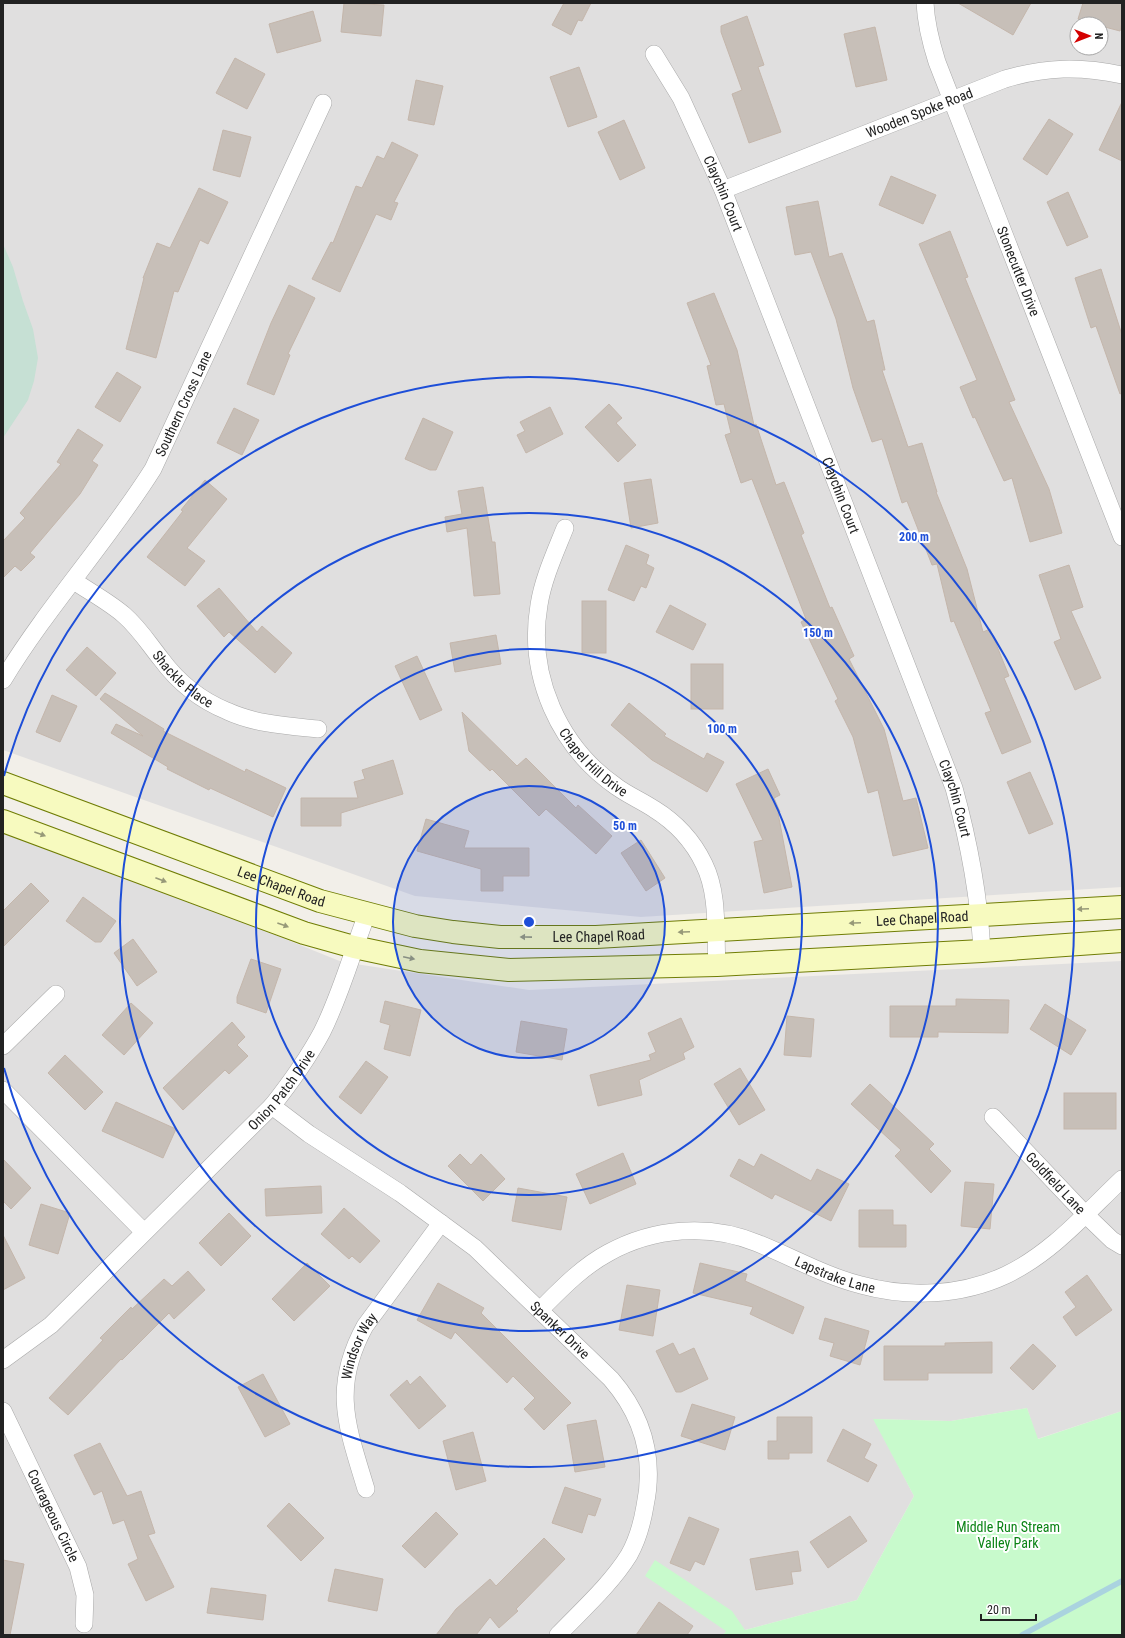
<svg xmlns="http://www.w3.org/2000/svg" width="1125" height="1638" viewBox="0 0 1125 1638" font-family="'Roboto Condensed',sans-serif">
<rect width="100%" height="100%" fill="#f2efe9"/>
<!-- residential -->
<g fill="#e0dfdf" fill-rule="evenodd">
<path d="M 3,3 L 1122,3 L 1122,887 L 641,917 L 415,896 L 3,750 ZM 1077,24 L 1101,24 L 1101,48 L 1077,48 Z"/>
<polygon points="3,825 342,962 529,990 1122,961 1122,1411 1037,1439 1027,1408 951,1421 874,1419 914,1496 857,1600 745,1630 727,1631 723,1635 3,1635"/>
</g>
<!-- wetland -->
<polygon fill="#c6e0d4" points="3,244 13,267 23,301 33,329 38,358 34,381 28,400 3,438"/>
<!-- park -->
<polygon fill="#c8facc" points="1027,1408 1038,1439 1122,1411 1122,1635 723,1635 726,1631 645,1576 655,1560 732,1611 745,1630 857,1600 914,1496 873,1419 951,1421"/>
<g fill="none" stroke-linecap="round" stroke-linejoin="round">
<!-- stream -->
<polyline stroke="#aad3df" stroke-width="5.5" points="1022,1635 1122,1581"/>
</g>
<!-- building -->
<g fill="#c7bfb8" stroke="#c4b6ab">
<polygon points="344,3 384,5 381,36 341,32"/>
<polygon points="564,3 591,3 582,21 578,20 571,35 552,25"/>
<polygon points="958,3 1031,3 1013,35"/>
<polygon points="1083,3 1122,3 1122,23 1120,31 1101,26 1101,24 1096,24 1078,19"/>
<polygon points="313,11 321,41 277,53 269,24"/>
<polygon points="747,16 764,65 758,67 781,132 749,143 732,94 742,90 721,32 721,26"/>
<polygon points="875,27 887,80 856,87 844,34"/>
<polygon points="235,58 265,74 247,109 216,93"/>
<polygon points="579,67 597,117 568,127 550,77"/>
<polygon points="416,80 443,86 434,125 408,120"/>
<polygon points="1122,102 1122,161 1099,150"/>
<polygon points="1049,119 1073,134 1047,175 1023,159"/>
<polygon points="624,120 645,168 620,180 598,132"/>
<polygon points="223,130 251,137 240,177 213,170"/>
<polygon points="392,142 418,155 394,202 398,203 391,220 376,214 340,292 312,279 331,242 333,243 356,186 362,188 377,156 384,159"/>
<polygon points="891,176 936,195 923,224 879,205"/>
<polygon points="199,188 228,202 208,244 200,240 178,292 174,291 156,358 126,349 144,278 143,278 157,243 170,248"/>
<polygon points="1068,192 1088,237 1067,246 1047,202"/>
<polygon points="818,201 829,257 842,253 867,322 874,320 885,370 882,370 908,447 922,443 937,492 936,492 967,569 983,632 990,629 1009,676 1004,678 1031,742 1002,754 985,713 991,711 954,621 951,622 937,564 932,565 907,501 902,503 882,439 872,442 853,388 836,319 811,252 795,255 786,207"/>
<polygon points="950,231 968,277 965,278 1015,400 1009,402 1049,489 1062,533 1030,542 1012,478 1004,481 975,417 973,418 960,387 977,380 919,244"/>
<polygon points="1101,269 1122,335 1122,393 1120,394 1096,326 1091,328 1075,278"/>
<polygon points="289,285 315,298 288,354 290,355 274,395 247,384 271,323"/>
<polygon points="714,293 737,350 754,425 756,424 776,485 784,482 804,533 801,535 830,608 832,607 854,656 849,659 884,729 903,801 916,798 928,848 893,856 878,790 868,793 853,737 835,701 838,699 801,622 806,619 752,479 741,483 725,435 731,433 724,404 716,405 707,366 711,365 687,303"/>
<polygon points="117,372 141,387 120,422 95,407"/>
<polygon points="609,404 622,418 616,423 636,445 618,462 585,427"/>
<polygon points="550,407 563,434 526,453 517,435 525,431 520,422"/>
<polygon points="234,408 259,420 242,455 217,443"/>
<polygon points="423,418 453,432 436,470 430,470 405,459"/>
<polygon points="78,429 103,445 92,461 98,465 80,494 30,553 35,557 21,571 15,566 3,578 3,541 25,518 20,513 61,464 57,462"/>
<polygon points="651,479 658,523 631,528 624,483"/>
<polygon points="205,480 227,499 187,548 205,561 185,586 147,557 183,511 181,510"/>
<polygon points="483,487 492,542 495,542 500,594 474,596 467,528 447,532 445,517 462,514 458,491"/>
<polygon points="626,545 649,555 646,564 654,568 646,588 641,586 634,601 608,590"/>
<polygon points="1069,565 1083,607 1071,611 1101,678 1075,690 1054,642 1061,639 1039,575"/>
<polygon points="219,588 257,632 262,626 292,653 275,673 229,632 224,637 197,606"/>
<rect x="582" y="601" width="24" height="52"/>
<polygon points="670,605 706,624 693,650 656,632"/>
<polygon points="496,635 501,664 455,672 450,643"/>
<polygon points="87,647 116,673 96,696 66,670"/>
<polygon points="417,656 442,710 420,720 395,666"/>
<rect x="691" y="664" width="32" height="45"/>
<polygon points="105,693 164,729 163,731 245,772 246,769 286,788 273,817 210,788 209,790 167,769 168,767 111,733 116,724 143,736 100,699"/>
<polygon points="52,695 77,706 60,742 36,732"/>
<polygon points="629,703 666,734 664,736 704,759 707,753 724,762 707,792 652,760 611,725"/>
<polygon points="462,712 517,766 526,758 576,808 578,805 612,836 596,854 546,809 539,816 492,769 490,771 469,751"/>
<polygon points="393,760 403,794 341,813 341,826 301,826 301,798 358,798 354,782 365,779 362,770"/>
<polygon points="768,769 780,795 774,798 780,812 778,813 792,887 764,893 754,842 763,840 736,784"/>
<polygon points="1030,772 1053,824 1029,834 1007,782"/>
<polygon points="426,819 469,831 464,848 529,848 529,876 503,876 503,891 481,891 481,869 417,851"/>
<polygon points="641,840 665,878 646,891 621,853"/>
<polygon points="31,883 49,901 3,947 3,911"/>
<polygon points="83,897 116,921 101,942 95,942 66,921"/>
<polygon points="133,939 157,972 137,986 114,953"/>
<polygon points="251,959 281,969 266,1013 237,1003 237,997"/>
<polygon points="956,999 1009,1000 1008,1033 938,1032 938,1037 890,1037 890,1006 956,1006"/>
<polygon points="385,1001 421,1010 410,1056 384,1049 390,1025 380,1022"/>
<polygon points="131,1003 153,1023 124,1055 102,1035"/>
<polygon points="1045,1004 1086,1030 1071,1055 1030,1029"/>
<polygon points="787,1016 814,1019 811,1057 784,1055"/>
<polygon points="681,1018 694,1047 683,1053 685,1059 639,1080 642,1095 598,1106 590,1075 651,1060 649,1055 656,1052 648,1033"/>
<polygon points="521,1021 567,1029 562,1060 516,1052"/>
<polygon points="232,1022 245,1037 237,1045 248,1056 229,1074 225,1070 183,1110 163,1088"/>
<polygon points="65,1055 103,1092 85,1110 48,1073"/>
<polygon points="366,1061 388,1077 361,1114 339,1097"/>
<polygon points="740,1068 765,1110 739,1125 714,1084"/>
<polygon points="870,1084 934,1144 929,1149 951,1171 931,1193 895,1156 901,1150 851,1104"/>
<rect x="1064" y="1093" width="52" height="36"/>
<polygon points="116,1102 176,1129 163,1158 102,1131"/>
<polygon points="623,1153 636,1184 590,1204 576,1174"/>
<polygon points="460,1154 471,1165 481,1154 505,1179 483,1201 448,1166"/>
<polygon points="761,1154 811,1181 817,1169 849,1184 831,1221 775,1194 772,1199 730,1176 739,1159 754,1167"/>
<polygon points="3,1159 31,1188 11,1209 3,1201"/>
<polygon points="965,1182 994,1184 990,1229 961,1226"/>
<polygon points="321,1186 322,1213 266,1216 265,1189"/>
<polygon points="518,1188 567,1197 561,1230 512,1221"/>
<polygon points="41,1204 70,1213 58,1254 29,1245"/>
<polygon points="344,1208 380,1241 360,1263 352,1256 349,1259 321,1234"/>
<polygon points="859,1210 893,1210 893,1225 906,1225 906,1247 859,1247"/>
<polygon points="229,1213 251,1236 221,1266 199,1243"/>
<polygon points="3,1235 25,1278 3,1290"/>
<polygon points="307,1263 330,1286 294,1321 272,1299"/>
<polygon points="700,1263 747,1274 745,1281 804,1307 793,1334 750,1314 753,1307 693,1293"/>
<polygon points="188,1271 205,1290 174,1319 169,1313 122,1360 121,1359 68,1415 49,1398 103,1340 100,1338 131,1307 132,1309 164,1279 172,1286"/>
<polygon points="1087,1275 1112,1310 1076,1336 1063,1317 1076,1307 1065,1292"/>
<polygon points="438,1283 484,1308 481,1313 571,1403 544,1430 524,1409 535,1398 513,1376 507,1383 455,1332 451,1339 417,1320"/>
<polygon points="627,1285 660,1290 653,1336 619,1330"/>
<polygon points="825,1318 869,1331 860,1365 830,1356 834,1343 819,1339"/>
<polygon points="992,1342 992,1373 928,1373 928,1380 884,1380 884,1346 945,1346 945,1343"/>
<polygon points="673,1343 679,1355 694,1348 708,1379 681,1392 676,1392 656,1351"/>
<polygon points="1033,1344 1056,1366 1033,1390 1010,1368"/>
<polygon points="263,1374 290,1424 265,1437 238,1387"/>
<polygon points="420,1376 446,1406 419,1429 390,1395 407,1380 410,1385"/>
<polygon points="692,1404 735,1417 725,1450 681,1436"/>
<polygon points="777,1417 812,1417 812,1453 789,1453 789,1459 768,1459 768,1441 777,1441"/>
<polygon points="596,1420 605,1467 575,1472 567,1425"/>
<polygon points="843,1429 871,1444 864,1458 877,1465 868,1482 827,1461"/>
<polygon points="473,1432 486,1481 456,1490 443,1441"/>
<polygon points="100,1443 127,1496 141,1491 155,1533 148,1535 174,1587 146,1601 128,1564 138,1559 124,1520 113,1524 102,1491 94,1495 74,1455"/>
<polygon points="565,1487 601,1499 595,1516 588,1514 582,1533 552,1523"/>
<polygon points="289,1503 324,1538 301,1561 267,1526"/>
<polygon points="436,1512 458,1534 425,1568 402,1546"/>
<polygon points="850,1516 867,1541 828,1568 810,1542"/>
<polygon points="689,1517 719,1529 704,1565 695,1561 690,1571 670,1563"/>
<polygon points="544,1538 565,1559 516,1609 518,1611 499,1628 490,1617 476,1635 436,1635 456,1609 490,1579 496,1586"/>
<polygon points="798,1551 801,1571 791,1572 793,1584 756,1590 750,1559"/>
<polygon points="3,1560 24,1564 10,1635 3,1635"/>
<polygon points="335,1569 383,1579 377,1611 328,1601"/>
<polygon points="211,1588 266,1595 263,1620 207,1613"/>
<polygon points="659,1602 693,1626 687,1635 636,1635"/>
</g>
<g fill="none" stroke-linecap="round" stroke-linejoin="round">
<defs>
<g id="minor">
<path id="s1" d="M 925,3 C 926,24 931,43 937,62 L 1122,537"/>
<path id="s2" d="M 654,54 L 681,98 L 723,190 L 954,788 C 969,842 979,896 982,951"/>
<path id="s3" d="M 723,190 L 1005,79 C 1046,67 1080,66 1122,75"/>
<path id="s4" d="M 565,528 C 555,553 543,579 539,605 C 527,676 559,747 617,787 C 628,795 642,801 654,809 C 675,822 693,841 704,864 C 719,894 715,932 717,965"/>
<path id="s5" d="M 74,581 C 90,592 109,602 124,615 C 139,628 149,644 161,659 C 178,682 200,700 227,711 C 255,724 288,726 318,729"/>
<path id="s6" d="M 3,680 C 48,606 107,542 153,469 L 323,103"/>
<polyline points="3,1046 56,994"/>
<polyline points="3,1090 144,1232"/>
<path id="s7" d="M 272,1106 L 309,1134 L 400,1193 L 475,1248 L 611,1379 C 643,1416 655,1458 645,1506 C 642,1524 638,1539 629,1555 C 611,1584 582,1610 558,1635"/>
<path id="s8" d="M 993,1117 L 1085,1214 L 1112,1240 L 1122,1246"/>
<path id="s9" d="M 540,1310 C 561,1289 582,1267 608,1253 C 653,1228 709,1223 757,1243 C 792,1257 825,1276 861,1285 C 908,1298 961,1296 1006,1275 C 1052,1253 1086,1213 1122,1179"/>
<path id="s10" d="M 3,1360 L 51,1325 L 272,1106 C 291,1082 308,1058 322,1032 C 341,994 352,953 367,914"/>
<path id="s11" d="M 3,1411 L 78,1567 L 85,1595 L 84,1624"/>
<path id="s12" d="M 366,1489 C 347,1426 331,1388 365,1326 L 441,1223"/>
</g>
<g id="secondary">
<path id="s13" d="M 3,783 L 320,901 L 415,926 L 453,932 L 500,937 L 596,937 L 1122,907"/>
<polyline points="3,821 304,933 354,947 420,961 509,970 717,965 982,951 1122,941"/>
</g>
</defs>
<!-- minor casing -->
<use href="#minor" stroke="#a9a9a9" stroke-width="18"/>
<!-- secondary casing -->
<use href="#secondary" stroke="#707d05" stroke-width="24"/>
<!-- minor -->
<use href="#minor" stroke="#fff" stroke-width="17"/>
<!-- secondary -->
<use href="#secondary" stroke="#f7fabf" stroke-width="22"/>
</g>
<!-- one-way arrows -->
<defs><path id="oneway-solid" d="M-6-.8H1V-3.2L6.5 0L1 3.2V.8H-6Z"/></defs>
<g fill="#979978">
<use href="#oneway-solid" transform="translate(40 834) rotate(20)"/>
<use href="#oneway-solid" transform="translate(161 880) rotate(21)"/>
<use href="#oneway-solid" transform="translate(1083 909) rotate(177)"/>
<use href="#oneway-solid" transform="translate(855 923) rotate(177)"/>
<use href="#oneway-solid" transform="translate(283 925) rotate(20)"/>
<use href="#oneway-solid" transform="translate(684 932) rotate(177)"/>
<use href="#oneway-solid" transform="translate(526 937) rotate(-179)"/>
<use href="#oneway-solid" transform="translate(409 958) rotate(12)"/>
</g>
<!-- distance rings -->
<circle cx="529" cy="922" r="136" fill="#1d4ed8" fill-opacity=".12"/>
<g fill="none" stroke="#1d4ed8" stroke-width="2">
<circle cx="529" cy="922" r="136"/>
<circle cx="529" cy="922" r="273"/>
<circle cx="529" cy="922" r="409"/>
<path d="M4 776A545 545 0 1 1 4 1068"/>
</g>
<g text-anchor="middle" stroke-width="4" stroke-linejoin="round" paint-order="stroke">
<!-- street labels -->
<g font-size="14" fill="#222" stroke="#fff">
<text dy="5" stroke="none"><textPath href="#s3" startOffset="211">Wooden Spoke Road</textPath></text>
<text dy="5" stroke="none"><textPath href="#s2" startOffset="156">Claychin Court</textPath></text>
<text dy="5" stroke="none"><textPath href="#s1" startOffset="285">Stonecutter Drive</textPath></text>
<text dy="5" stroke="none"><textPath href="#s6" startOffset="331">Southern Cross Lane</textPath></text>
<text dy="5" stroke="none"><textPath href="#s2" startOffset="480">Claychin Court</textPath></text>
<text dy="5" stroke="none"><textPath href="#s5" startOffset="148">Shackle Place</textPath></text>
<text dy="5" stroke="none"><textPath href="#s4" startOffset="256">Chapel Hill Drive</textPath></text>
<text dy="5" stroke="none"><textPath href="#s2" startOffset="804">Claychin Court</textPath></text>
<text dy="5" stroke="none"><textPath href="#s13" startOffset="297">Lee Chapel Road</textPath></text>
<text dy="5" stroke="none"><textPath href="#s13" startOffset="945">Lee Chapel Road</textPath></text>
<text dy="5" stroke="none"><textPath href="#s13" startOffset="621">Lee Chapel Road</textPath></text>
<text dy="5" stroke="none"><textPath href="#s10" startOffset="389">Onion Patch Drive</textPath></text>
<text dy="5" stroke="none"><textPath href="#s8" startOffset="91">Goldfield Lane</textPath></text>
<text dy="5" stroke="none"><textPath href="#s9" startOffset="328">Lapstrake Lane</textPath></text>
<text dy="5" stroke="none"><textPath href="#s7" startOffset="366">Spanker Drive</textPath></text>
<text dy="5" stroke="none"><textPath href="#s12" startOffset="148">Windsor Way</textPath></text>
<text dy="5" stroke="none"><textPath href="#s11" startOffset="116">Courageous Circle</textPath></text>
</g>
<!-- park labels -->
<g font-size="14" fill="#0c8416" stroke="#fff">
<text x="1008" y="1532">Middle Run Stream<tspan x="1008" dy="16">Valley Park</tspan></text>
</g>
</g>
<circle cx="529" cy="922" r="6" fill="#1d4ed8" stroke="#fff" stroke-width="2"/>
<g font-size="12" text-anchor="middle" font-weight="bold" fill="#1d4ed8" stroke="#fff" stroke-width="4" stroke-linejoin="round" paint-order="stroke">
<text x="914" y="541">200 m</text>
<text x="818" y="637">150 m</text>
<text x="722" y="733">100 m</text>
<text x="625" y="830">50 m</text>
</g>
<!-- border -->
<rect width="1125" height="1638" fill="none" stroke="#222222" stroke-width="8"/>
<!-- north arrow -->
<g transform="translate(1089 36) rotate(90)"><circle r="19" fill="#ffffff" stroke="#a7a7a7"/>
<path d="M0-3L7 15L0 10L-7 15Z" fill="#d40000"/>
<text y="-6" font-size="11" font-weight="bold" text-anchor="middle" fill="#222222">N</text>
</g>
<!-- scale -->
<path d="M981 1614v6h55v-6" fill="none" stroke="#222222" stroke-width="2"/>
<text x="987" y="1614" font-size="12" fill="#222222" stroke="#ffffff" stroke-width="3" paint-order="stroke">20 m</text>
</svg>
